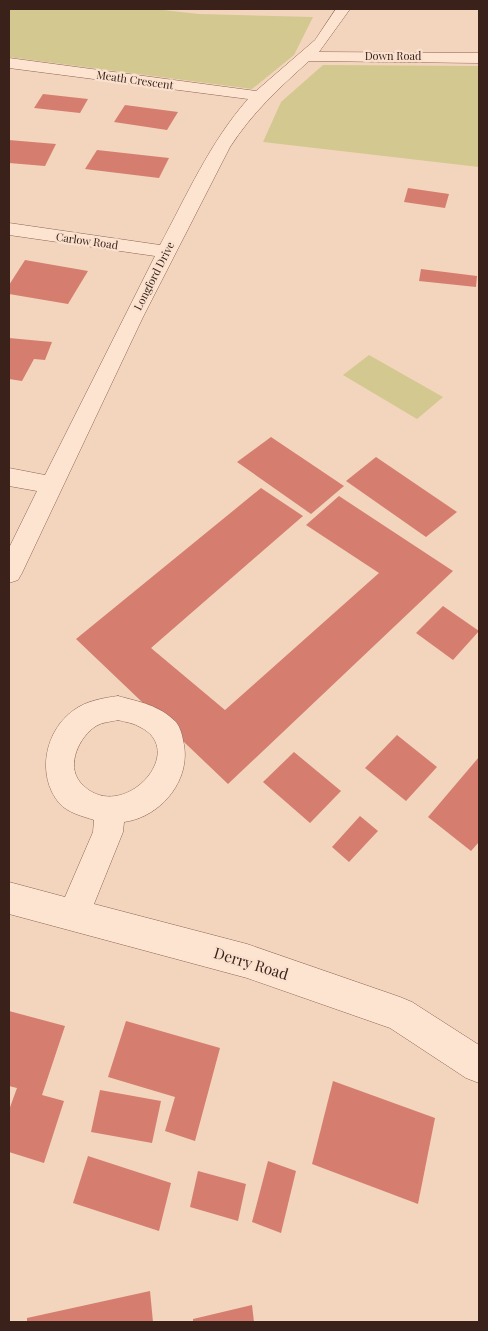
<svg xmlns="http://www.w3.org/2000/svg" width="488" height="1331" viewBox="0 0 488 1331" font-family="'Playfair Display',serif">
<rect width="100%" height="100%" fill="#f3d5bd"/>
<!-- green -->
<g fill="#d2c890">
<polygon points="9,9 154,9 199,14 313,17 294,55 252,89 9,57"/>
<polygon points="323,65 479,66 479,167 263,142 281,102"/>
<polygon points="369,355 443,397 417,419 343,375"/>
</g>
<!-- building -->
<g fill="#d57e6f">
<polygon points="43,94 88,99 80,113 34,108"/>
<polygon points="125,105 178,112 167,130 114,122"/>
<polygon points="9,140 56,144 45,166 9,163"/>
<polygon points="97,150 169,158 159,178 85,169"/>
<polygon points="408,188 449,194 445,208 404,202"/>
<polygon points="25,260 88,271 68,304 9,294 9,285"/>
<polygon points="421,269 477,276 476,287 419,281"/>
<polygon points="9,338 52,342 45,360 34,359 22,381 9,379"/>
<polygon points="271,437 344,486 311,514 237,462"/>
<polygon points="376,457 457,512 426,537 346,481"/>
<polygon points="261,488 303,516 151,648 225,710 379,573 306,525 339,496 453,571 228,784 76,639"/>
<polygon points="443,606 479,631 453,660 416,633"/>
<polygon points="397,735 437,767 406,801 365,768"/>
<polygon points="294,752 341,791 310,823 263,782"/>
<polygon points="479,757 479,842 471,851 428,817"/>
<polygon points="360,816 378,831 349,862 332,847"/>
<polygon points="9,1011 65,1026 42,1095 64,1101 44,1163 9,1152 9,1110 17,1088 9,1086"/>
<polygon points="126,1021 220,1048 195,1141 165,1131 175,1097 108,1077"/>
<polygon points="333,1081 435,1118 418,1204 312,1164"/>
<polygon points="100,1090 161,1101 152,1143 91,1132"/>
<polygon points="88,1156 171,1183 159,1231 73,1203"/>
<polygon points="268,1161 296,1171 281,1233 252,1222"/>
<polygon points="198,1171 246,1184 238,1221 190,1207"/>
<polygon points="150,1291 153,1322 27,1322 27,1318"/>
<polygon points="252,1305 254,1322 193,1322 193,1319"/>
</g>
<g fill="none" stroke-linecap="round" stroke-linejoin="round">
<defs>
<g id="minor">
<path d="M 336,9 L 350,9 L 319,52 L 479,53 L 479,63 L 309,61 C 279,88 252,113 230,147 L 143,317 L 22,573 L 18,580 L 9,583 L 9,548 L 37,491 L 9,486 L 9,468 L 45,475 L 155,256 L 9,235 L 9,223 L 160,245 C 187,195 210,142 248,99 L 9,68 L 9,58 L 256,91 L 315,40 Z"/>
<path d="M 118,696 C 140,702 159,705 176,722 C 180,727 182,734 183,740 C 193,778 162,817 124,822 L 123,832 L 94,904 L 247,944 L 400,997 L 412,1002 L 479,1045 L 479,1083 L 466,1078 L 390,1028 L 247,978 L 9,914 L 9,882 L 65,897 L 93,832 L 94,820 C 82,816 68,813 59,803 C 36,775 45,730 74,710 C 86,701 103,698 118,696 ZM 118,720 C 125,722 134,723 140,727 C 191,752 119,828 80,782 C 66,765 79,737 96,726 C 102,722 111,722 118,720 Z"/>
</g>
</defs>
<!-- minor casing -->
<use href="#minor" stroke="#8d6354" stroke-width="1"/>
<!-- minor -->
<use href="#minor" fill="#fde4d1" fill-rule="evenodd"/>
</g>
<g text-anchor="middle" stroke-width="4.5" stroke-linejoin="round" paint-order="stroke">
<!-- far-street labels -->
<g font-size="11" fill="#3a221b" stroke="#f9e1ce">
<text x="393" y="60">Down Road</text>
<text transform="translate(135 80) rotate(8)" y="4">Meath Crescent</text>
<text transform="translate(87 241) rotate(8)" y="4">Carlow Road</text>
<text transform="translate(154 276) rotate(-63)" y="4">Longford Drive</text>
</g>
<!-- near-street labels -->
<g font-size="15" fill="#3a221b" stroke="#f9e1ce">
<text transform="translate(251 964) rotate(17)" y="5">Derry Road</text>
</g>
</g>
<!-- border -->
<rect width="488" height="1331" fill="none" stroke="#3a221b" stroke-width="20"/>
</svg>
